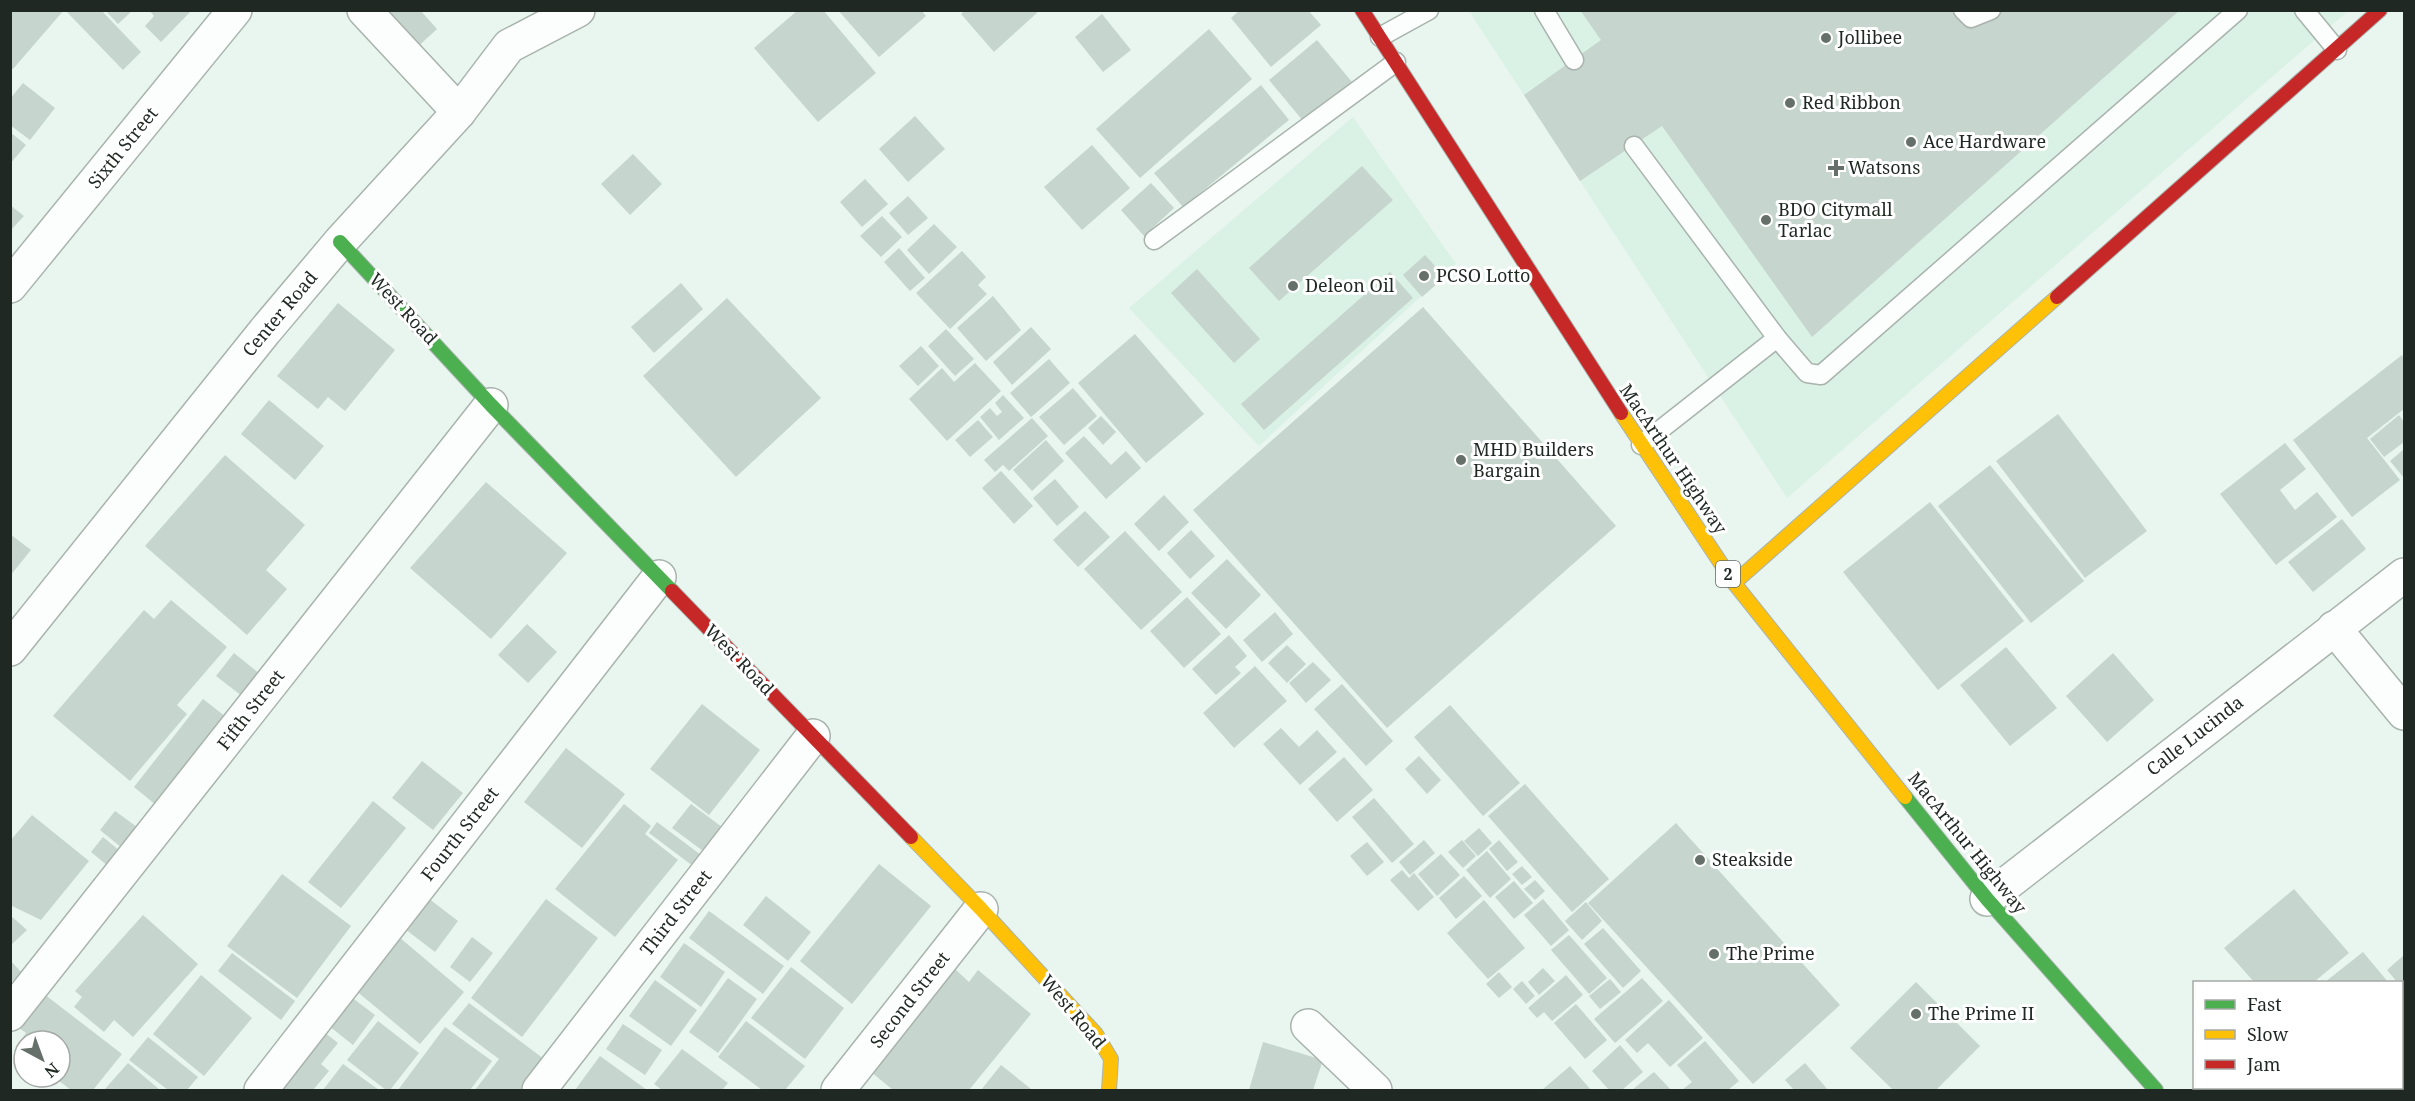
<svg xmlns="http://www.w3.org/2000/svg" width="2415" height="1101" viewBox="0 0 2415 1101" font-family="'Noto Serif',serif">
<rect width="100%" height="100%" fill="#e9f6ef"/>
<!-- built -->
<g fill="#daf1e5">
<polygon points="1469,11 2348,11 1787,498"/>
<polygon points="1353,117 1456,264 1259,446 1129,308"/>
</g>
<!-- building -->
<g fill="#c6d5cd">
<polygon points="10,10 64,10 13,69 10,67"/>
<polygon points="65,10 101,10 141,52 123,70"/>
<polygon points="105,10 133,10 118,24"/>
<polygon points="149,10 192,10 161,42 145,26 154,16"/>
<polygon points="378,10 420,10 437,29 413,51"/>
<polygon points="798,10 823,10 876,73 818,122 754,48"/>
<polygon points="838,10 921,10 926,16 879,57"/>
<polygon points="965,10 1040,10 994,52 961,14"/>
<polygon points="1240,10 1308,10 1321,25 1271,67 1231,18"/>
<polygon points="1580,10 2180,10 1812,337 1662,126 1580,181 1524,95 1601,40"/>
<polygon points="1102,14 1131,50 1103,72 1075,37"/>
<polygon points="1209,29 1252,79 1140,178 1096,129"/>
<polygon points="1317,40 1352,82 1304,122 1269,80"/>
<polygon points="23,83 55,108 30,140 10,125 10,99"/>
<polygon points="1261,85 1289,120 1183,207 1154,173"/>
<polygon points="915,116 945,149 908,182 879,149"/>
<polygon points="10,132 26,145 10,164"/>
<polygon points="1092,145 1130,188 1082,230 1044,187"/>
<polygon points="633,154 662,184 630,215 601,184"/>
<polygon points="1362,166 1393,200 1279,301 1249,268"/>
<polygon points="865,179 888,204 862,227 840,202"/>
<polygon points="1151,183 1174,208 1144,236 1121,210"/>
<polygon points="908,196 928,218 908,235 889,213"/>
<polygon points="10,205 24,216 10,231"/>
<polygon points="882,216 902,237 881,257 860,236"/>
<polygon points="934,224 957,247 929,274 907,250"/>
<polygon points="899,248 925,278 910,291 884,262"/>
<polygon points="962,251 986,277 978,285 987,294 950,329 916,293"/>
<polygon points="1425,255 1445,277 1422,297 1403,275"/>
<polygon points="1197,269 1260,339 1234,363 1171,293"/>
<polygon points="1390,272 1413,298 1264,430 1241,404"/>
<polygon points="681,283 703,309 654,353 631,327"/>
<polygon points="993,296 1021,330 986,361 957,328"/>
<polygon points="727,298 821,398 736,477 643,376"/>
<polygon points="338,303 395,350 345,411 328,397 318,409 277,376"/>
<polygon points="1423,307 1616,526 1387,728 1193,510"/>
<polygon points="1031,327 1051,349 1012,385 993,362"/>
<polygon points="946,329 974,359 955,376 928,346"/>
<polygon points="1135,334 1204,414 1146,463 1078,383"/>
<polygon points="921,346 939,366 918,386 899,366"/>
<polygon points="2402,355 2404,359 2404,409 2367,438 2400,480 2352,517 2293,440"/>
<polygon points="1049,359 1070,383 1031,417 1010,393"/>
<polygon points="975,363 1001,391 947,441 909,399 942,368 954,382"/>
<polygon points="1073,388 1097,416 1064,445 1039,417"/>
<polygon points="1003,395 1024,418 999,440 980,417 990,408 997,416 1002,412 995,403"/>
<polygon points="269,400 324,446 295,480 241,434"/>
<polygon points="2058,414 2147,531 2085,578 1996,461"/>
<polygon points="2399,415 2404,422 2404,442 2384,457 2370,439"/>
<polygon points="1101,416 1116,432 1103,445 1088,428"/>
<polygon points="1032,418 1048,436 1009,471 1003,465 995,472 984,460"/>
<polygon points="978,420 993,437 970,457 955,440"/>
<polygon points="1084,436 1111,465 1126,451 1141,468 1106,499 1065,453"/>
<polygon points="1046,440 1064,461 1032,491 1013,470"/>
<polygon points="2285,443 2306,469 2280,490 2295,510 2317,492 2337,517 2276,565 2220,494"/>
<polygon points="2404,449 2404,478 2390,461"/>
<polygon points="225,455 305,525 266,570 287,589 247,635 145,546"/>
<polygon points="1990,465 2084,581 2031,623 1938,506"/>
<polygon points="1001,471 1033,506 1014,524 982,488"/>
<polygon points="1055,479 1079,507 1057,526 1033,498"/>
<polygon points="486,482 567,553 491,639 410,568"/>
<polygon points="1164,495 1189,522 1159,551 1134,524"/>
<polygon points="1930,502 2024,621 1938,690 1843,572"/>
<polygon points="1085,511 1110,537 1078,567 1053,540"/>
<polygon points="2342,519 2366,549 2313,592 2288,562"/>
<polygon points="1191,530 1215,556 1190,579 1167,553"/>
<polygon points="1125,531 1182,592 1141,630 1084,569"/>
<polygon points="10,534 31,550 10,576"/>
<polygon points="1227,559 1261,595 1226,629 1191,593"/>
<polygon points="1187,597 1221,634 1184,668 1150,631"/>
<polygon points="171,600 227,647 177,705 187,714 130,781 53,716 144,610 154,619"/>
<polygon points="1275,612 1293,634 1262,662 1243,640"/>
<polygon points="527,624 557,652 528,683 498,655"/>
<polygon points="1229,635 1247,656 1235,667 1241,673 1216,695 1192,669"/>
<polygon points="1287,645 1306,664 1287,683 1268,663"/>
<polygon points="2006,647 2057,708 2010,746 1960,685"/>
<polygon points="234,653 260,674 242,696 216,676"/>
<polygon points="2113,653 2154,700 2107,742 2066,696"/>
<polygon points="1313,662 1331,680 1306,703 1289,683"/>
<polygon points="1255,666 1287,701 1234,748 1203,713"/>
<polygon points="1342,684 1393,741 1366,766 1314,709"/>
<polygon points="203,699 226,717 156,805 134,787"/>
<polygon points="702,704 760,750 709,815 650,769"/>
<polygon points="1450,705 1520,783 1483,816 1414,737"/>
<polygon points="1281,728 1299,747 1317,730 1337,752 1300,785 1263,744"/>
<polygon points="566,748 625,794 582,848 524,802"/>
<polygon points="1419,756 1441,780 1427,794 1405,769"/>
<polygon points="1344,757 1373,790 1337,822 1308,789"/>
<polygon points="422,761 463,793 433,830 392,798"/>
<polygon points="1525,784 1609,879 1572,912 1488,816"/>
<polygon points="1374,798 1414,844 1392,863 1352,817"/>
<polygon points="373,801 406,828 341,908 308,882"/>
<polygon points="624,804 651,826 645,834 678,860 615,937 555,889"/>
<polygon points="691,804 722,827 703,851 672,828"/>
<polygon points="115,811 137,827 122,848 100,830"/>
<polygon points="32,815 89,861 41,920 10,905 10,841"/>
<polygon points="657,822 701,855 693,866 649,833"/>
<polygon points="1676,823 1840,1005 1753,1084 1588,903"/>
<polygon points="1479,828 1492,843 1478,856 1464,841"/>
<polygon points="103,837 120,851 108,866 91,852"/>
<polygon points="1424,840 1435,853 1410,875 1399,862"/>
<polygon points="1462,840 1476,856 1463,868 1448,852"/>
<polygon points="1499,840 1518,862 1507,871 1489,849"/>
<polygon points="1367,842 1384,862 1367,876 1350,856"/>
<polygon points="1487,851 1511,879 1490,898 1466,870"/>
<polygon points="1441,854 1460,875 1437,896 1418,874"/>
<polygon points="879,864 931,906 852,1004 800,961"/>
<polygon points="1522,866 1532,877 1522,885 1512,874"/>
<polygon points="1402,870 1409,878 1414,873 1434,897 1418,911 1390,880"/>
<polygon points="282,874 351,926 297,998 227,946"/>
<polygon points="1464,876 1482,896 1456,919 1439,898"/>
<polygon points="1535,880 1545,891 1535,900 1524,889"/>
<polygon points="1514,881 1533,903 1514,919 1495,897"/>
<polygon points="2294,889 2349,953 2314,982 2254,982 2224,948"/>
<polygon points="766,896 811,932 788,961 743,925"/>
<polygon points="428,898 458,921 435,952 405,929"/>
<polygon points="546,899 598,938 522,1037 471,998"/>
<polygon points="1543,899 1569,930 1551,946 1524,915"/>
<polygon points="1484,900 1525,948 1488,979 1447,933"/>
<polygon points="1586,902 1602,921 1582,940 1565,921"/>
<polygon points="709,911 784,966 763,994 689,938"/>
<polygon points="10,915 27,930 10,946"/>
<polygon points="143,915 198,964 133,1037 114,1020 104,1032 74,1007 82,997 75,991"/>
<polygon points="1603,928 1641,971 1623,988 1584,944"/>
<polygon points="1569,935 1607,978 1589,994 1551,950"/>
<polygon points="399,937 464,992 420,1044 354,989"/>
<polygon points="472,937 493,953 470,982 450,967"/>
<polygon points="684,943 725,972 701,1007 660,977"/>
<polygon points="2363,952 2388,982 2325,982"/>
<polygon points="232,953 295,1001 281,1020 218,971"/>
<polygon points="2404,955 2404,991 2402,982 2397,982 2387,970"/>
<polygon points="10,960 22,973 10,983"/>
<polygon points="791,967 844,1008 805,1059 751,1018"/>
<polygon points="1543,968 1555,981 1539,995 1528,982"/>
<polygon points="955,969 969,982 978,970 1031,1014 969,1090 893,1090 871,1072"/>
<polygon points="1499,972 1512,987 1499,998 1486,984"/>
<polygon points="201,975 252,1018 204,1076 153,1034"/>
<polygon points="1566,975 1583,995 1552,1021 1544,1012 1537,1018 1528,1008"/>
<polygon points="728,978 757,999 718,1053 689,1032"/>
<polygon points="1642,978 1663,1001 1615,1043 1594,1019"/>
<polygon points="1610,979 1621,992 1600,1009 1589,996"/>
<polygon points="655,980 697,1010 671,1046 629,1016"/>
<polygon points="1522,981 1535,996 1526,1004 1513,989"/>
<polygon points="1916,982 1980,1046 1936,1090 1893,1090 1850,1048"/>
<polygon points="346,993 375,1015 353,1045 324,1022"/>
<polygon points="44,994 122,1054 93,1090 71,1090 54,1077 60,1077 60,1041 24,1041 24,1054 16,1047 26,1033 18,1027"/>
<polygon points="2402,999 2404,1003 2404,1063 2402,1065"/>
<polygon points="1669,1000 1703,1038 1670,1067 1648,1043 1637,1053 1625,1040"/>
<polygon points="469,1003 544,1059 520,1090 475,1090 499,1059 452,1024"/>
<polygon points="1576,1004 1607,1040 1585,1059 1554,1023"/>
<polygon points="378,1021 419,1053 390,1090 386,1090 347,1060"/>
<polygon points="746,1021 805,1066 785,1090 762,1090 718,1057"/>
<polygon points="623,1024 662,1050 645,1075 606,1049"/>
<polygon points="445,1027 492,1061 470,1090 398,1090"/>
<polygon points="319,1028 338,1043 321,1064 329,1071 313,1090 285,1090 276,1083"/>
<polygon points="148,1037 198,1077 187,1090 168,1090 129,1060"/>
<polygon points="1705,1041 1739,1081 1728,1090 1682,1090 1692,1082 1677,1065"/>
<polygon points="1263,1042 1323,1060 1313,1090 1249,1090"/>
<polygon points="1620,1045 1643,1072 1622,1090 1609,1090 1592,1071"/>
<polygon points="682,1049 728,1083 722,1090 662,1090 654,1084"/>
<polygon points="600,1056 647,1090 575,1090"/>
<polygon points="128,1063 160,1090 104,1090"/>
<polygon points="1805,1063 1828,1090 1794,1090 1785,1080"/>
<polygon points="343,1064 379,1090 323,1090"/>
<polygon points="1001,1065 1031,1089 1029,1090 981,1090"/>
<polygon points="1570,1066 1591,1090 1542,1090"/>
<polygon points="1654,1072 1671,1090 1632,1090"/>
<polygon points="2261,1088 2298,1088 2295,1090 2264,1090"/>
<polygon points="2310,1088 2356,1088 2359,1090 2306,1090"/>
</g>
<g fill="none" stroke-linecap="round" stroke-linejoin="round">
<defs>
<g id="lane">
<polyline points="1544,10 1574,60"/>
<polyline points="1963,10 1971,18 1991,10"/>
<polyline points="2304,10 2337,50"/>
<polyline points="1380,37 1429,10"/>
<polyline points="1634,146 1777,338 1807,373 1821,375 2238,10"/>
<polyline points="1154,240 1396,62"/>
<polyline points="1641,445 1777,338"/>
</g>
<g id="street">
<polyline points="364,10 459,112"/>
<polyline points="10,286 235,10"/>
<polyline points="2334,628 2404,713"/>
<polyline points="10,649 265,331 340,242 459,112 509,46 578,10"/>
<polyline points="1987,899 2404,575"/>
<polyline points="10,1014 491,405"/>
<polyline points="1308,1026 1375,1090"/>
<polyline points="261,1090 659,577"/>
<polyline points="539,1090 813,736"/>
<polyline points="838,1090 981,909"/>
</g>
<g id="fast">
<polyline points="340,242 491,405 672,591"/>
<polyline points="1905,797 1987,899 2156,1090"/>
</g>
<g id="slow">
<polyline points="1621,413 1734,583 1905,797"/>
<polyline points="1734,583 2057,297"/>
<polyline points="911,837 981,909 1096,1034 1111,1059 1109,1090"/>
</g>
<g id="jam">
<polyline points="1362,10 1621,413"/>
<polyline points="2057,297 2380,10"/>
<polyline points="672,591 911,837"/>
</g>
</defs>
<!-- lane casing -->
<use href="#lane" stroke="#a9b3ae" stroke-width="21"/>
<!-- street casing -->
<use href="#street" stroke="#a9b3ae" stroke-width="36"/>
<!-- fast casing -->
<use href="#fast" stroke="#a9b3ae" stroke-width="16"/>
<!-- slow casing -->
<use href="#slow" stroke="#a9b3ae" stroke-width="16"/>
<!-- jam casing -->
<use href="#jam" stroke="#a9b3ae" stroke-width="16"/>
<!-- lane -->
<use href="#lane" stroke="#fcfefd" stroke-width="18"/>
<!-- street -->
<use href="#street" stroke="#fcfefd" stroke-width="33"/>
<!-- fast -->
<use href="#fast" stroke="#4caf50" stroke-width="14"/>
<!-- slow -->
<use href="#slow" stroke="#ffc107" stroke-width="14"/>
<!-- jam -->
<use href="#jam" stroke="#c62828" stroke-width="14"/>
</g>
<!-- markers -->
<g fill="#66706a" stroke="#fff" stroke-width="2">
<circle cx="1826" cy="38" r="6"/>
<circle cx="1790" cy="103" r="6"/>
<circle cx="1911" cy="142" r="6"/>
<path d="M1833 159h6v6h6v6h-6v6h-6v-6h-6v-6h6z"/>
<circle cx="1766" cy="220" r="6"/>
<circle cx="1424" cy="276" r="6"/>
<circle cx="1293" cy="286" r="6"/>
<circle cx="1461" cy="460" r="6"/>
<circle cx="1700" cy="860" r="6"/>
<circle cx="1714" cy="954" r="6"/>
<circle cx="1916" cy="1014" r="6"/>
</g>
<g text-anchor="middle" stroke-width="6" stroke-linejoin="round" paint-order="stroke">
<!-- shield labels -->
<rect fill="#fff" stroke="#626865" stroke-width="1.5" x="1716" y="561" width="24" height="26" rx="4.5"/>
<g font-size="16" font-weight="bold" fill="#1f2823">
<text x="1728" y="580">2</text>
</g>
<!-- poi labels -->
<g font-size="18" fill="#1f2823" stroke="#fff" text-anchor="start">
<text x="1838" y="44">Jollibee</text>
<text x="1802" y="109">Red Ribbon</text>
<text x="1923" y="148">Ace Hardware</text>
<text x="1848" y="174">Watsons</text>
<text x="1778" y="216">BDO Citymall<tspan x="1778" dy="21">Tarlac</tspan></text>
<text x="1436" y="282">PCSO Lotto</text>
<text x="1305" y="292">Deleon Oil</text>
<text x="1473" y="456">MHD Builders<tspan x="1473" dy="21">Bargain</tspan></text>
<text x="1712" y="866">Steakside</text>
<text x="1726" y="960">The Prime</text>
<text x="1928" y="1020">The Prime II</text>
</g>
<!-- street labels -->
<g font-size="18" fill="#1f2823" stroke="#fff">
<text transform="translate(123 148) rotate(-51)" y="6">Sixth Street</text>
<text transform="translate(403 309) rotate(47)" y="6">West Road</text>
<text transform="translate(280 314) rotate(-50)" y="6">Center Road</text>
<text transform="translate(1673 459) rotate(56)" y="6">MacArthur Highway</text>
<text transform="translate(739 660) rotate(46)" y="6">West Road</text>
<text transform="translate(251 710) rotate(-52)" y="6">Fifth Street</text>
<text transform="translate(2195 736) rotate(-38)" y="6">Calle Lucinda</text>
<text transform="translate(460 834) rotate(-52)" y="6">Fourth Street</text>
<text transform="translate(1967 843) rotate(51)" y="6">MacArthur Highway</text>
<text transform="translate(676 913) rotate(-52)" y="6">Third Street</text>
<text transform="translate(910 1000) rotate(-52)" y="6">Second Street</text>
<text transform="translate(1073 1012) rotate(50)" y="6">West Road</text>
</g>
</g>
<!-- border -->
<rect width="2415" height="1101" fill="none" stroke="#1f2823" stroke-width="24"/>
<!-- legend -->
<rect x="2193" y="981" width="210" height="108" fill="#ffffff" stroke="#a5a9a7" stroke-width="1.5"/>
<rect x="2205" y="1000" width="30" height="9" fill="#4caf50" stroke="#a5a9a7" stroke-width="1.5"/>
<text x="2247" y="1011" font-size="18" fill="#1f2823">Fast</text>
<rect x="2205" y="1030" width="30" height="9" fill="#ffc107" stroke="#a5a9a7" stroke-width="1.5"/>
<text x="2247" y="1041" font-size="18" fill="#1f2823">Slow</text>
<rect x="2205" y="1060" width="30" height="9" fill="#c62828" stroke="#a5a9a7" stroke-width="1.5"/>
<text x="2247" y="1071" font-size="18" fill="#1f2823">Jam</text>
<!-- north arrow -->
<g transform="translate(42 1059) rotate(139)"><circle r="28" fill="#ffffff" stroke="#a5a9a7" stroke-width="1.5"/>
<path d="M0-4.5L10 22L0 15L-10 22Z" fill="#66706a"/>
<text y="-9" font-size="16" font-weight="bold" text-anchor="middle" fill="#1f2823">N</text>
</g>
</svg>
